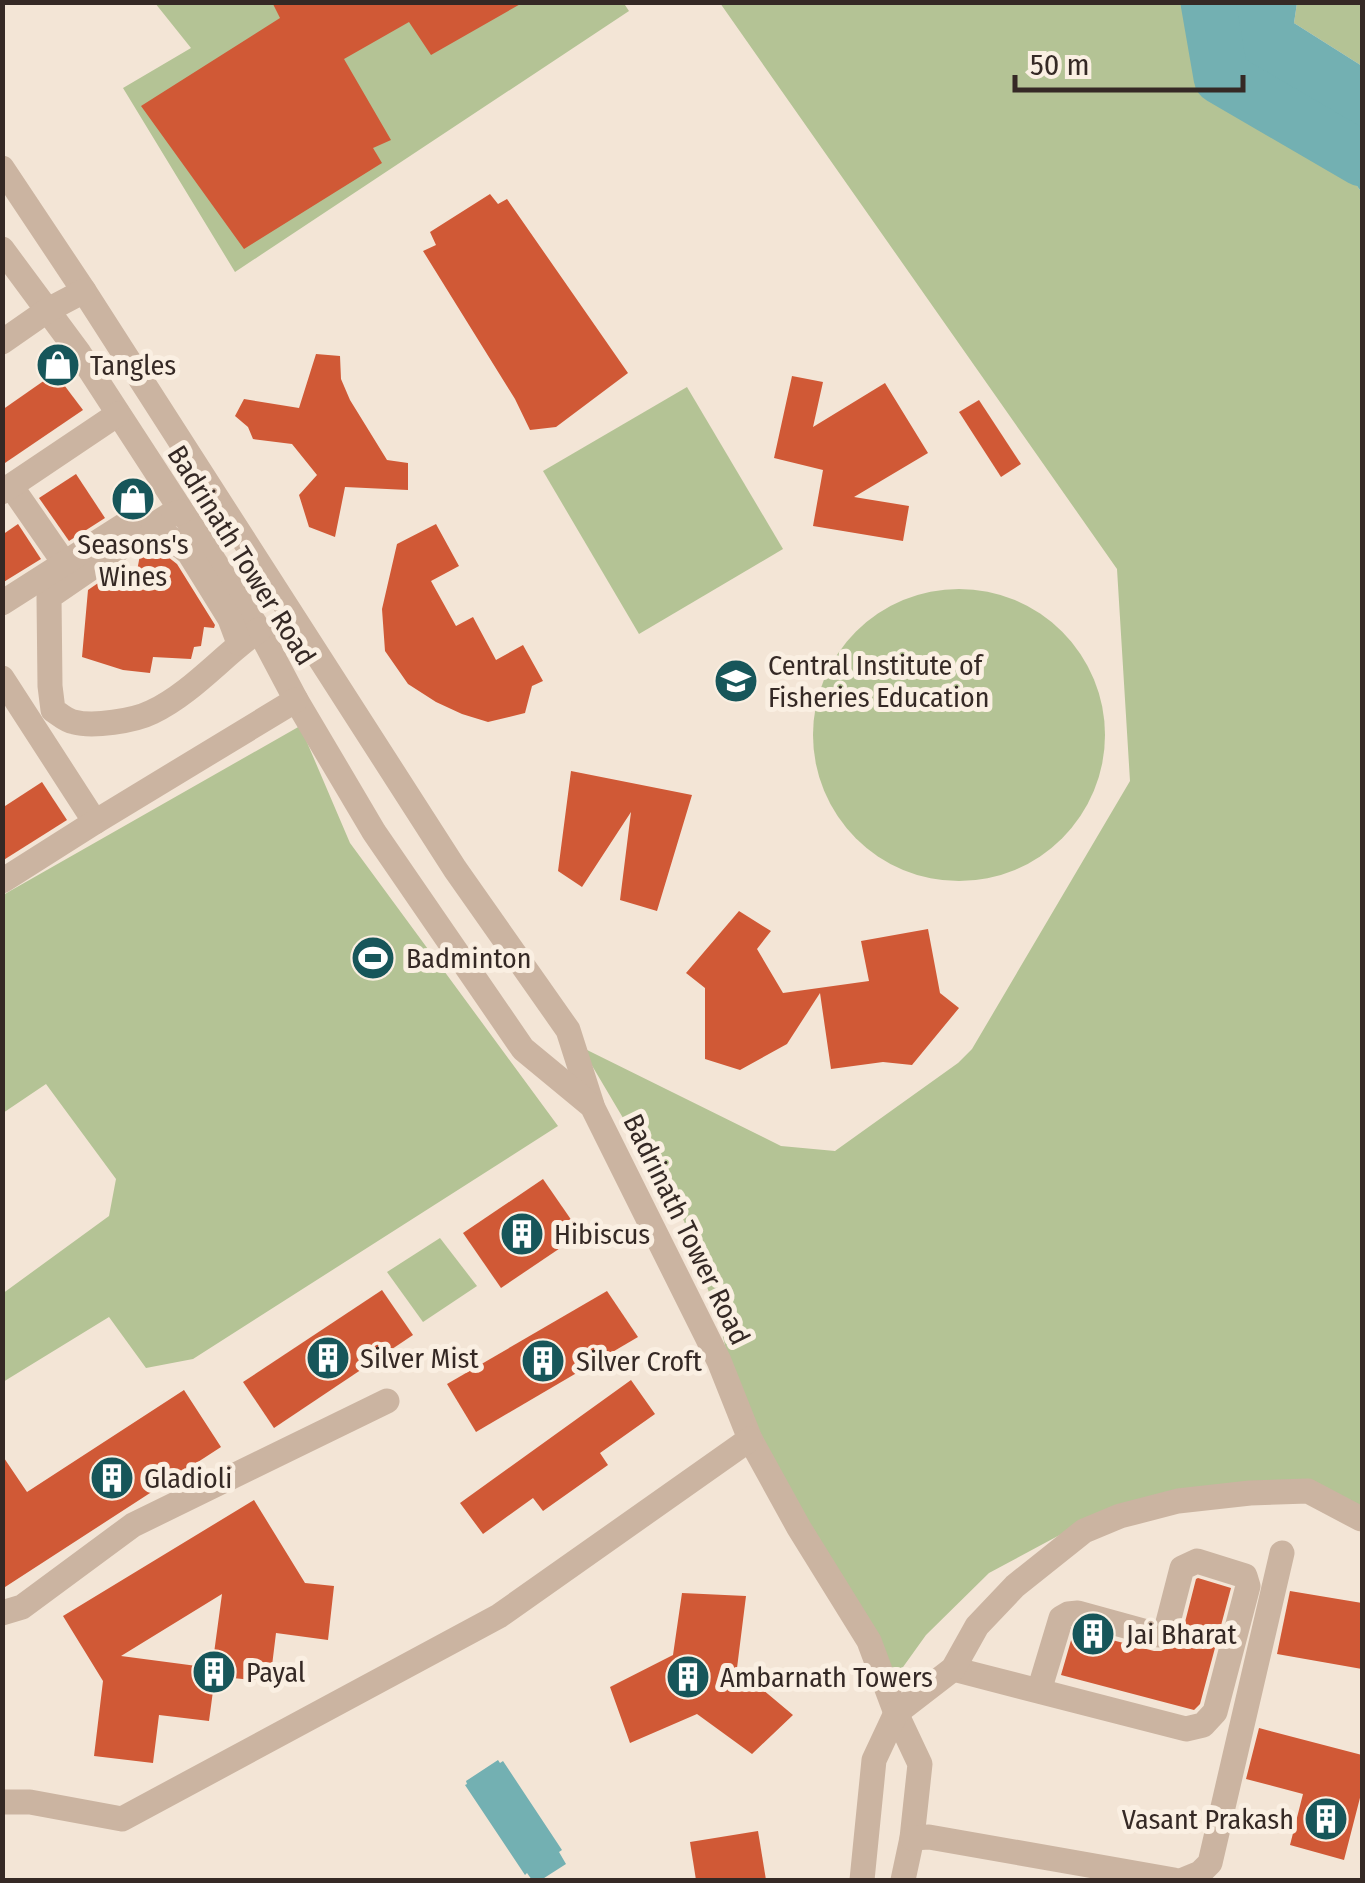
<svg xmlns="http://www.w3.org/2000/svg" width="1365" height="1883" viewBox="0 0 1365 1883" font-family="'Fira Sans Condensed',sans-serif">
<rect width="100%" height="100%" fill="#f3e5d6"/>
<!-- green -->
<g fill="#b4c395">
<polygon points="623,2 629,11 235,272 123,88 191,48 155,3"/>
<polygon points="720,3 1207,3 1223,38 1340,162 1362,193 1362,1520 1309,1485 1097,1515 989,1573 926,1635 888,1688 752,1462 720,1324 684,1221 581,1047 781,1146 835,1151 958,1063 972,1049 1130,781 1117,569"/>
<polygon points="1297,3 1362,3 1362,66 1294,23"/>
<polygon points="687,387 783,549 639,634 543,471"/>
<circle cx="959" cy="735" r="146"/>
<polygon points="300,726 350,843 558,1126 193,1359 146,1368 109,1317 3,1382 2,1294 109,1216 116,1179 46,1084 3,1113 3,895"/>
<polygon points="440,1238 477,1286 423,1322 387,1272"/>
</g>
<!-- water -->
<g fill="#73b0b2">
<polygon points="1207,3 1297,3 1294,23 1362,66 1362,193 1340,162 1223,38"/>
<polygon points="498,1760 500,1763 503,1761 562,1850 559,1852 566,1864 541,1880 532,1880 527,1873 525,1875 465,1785 467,1784 466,1781"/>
</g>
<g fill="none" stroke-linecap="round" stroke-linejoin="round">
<!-- river -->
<polyline stroke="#73b0b2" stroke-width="55" points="1208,2 1221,77 1362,159"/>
</g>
<!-- building -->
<g fill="#d05936" fill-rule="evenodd">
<polygon points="272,2 524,2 431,55 409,22 344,59 391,140 373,148 382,163 244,249 141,106 280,18"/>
<polygon points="490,194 498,204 507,199 628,373 556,427 530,430 515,399 423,251 436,245 430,232"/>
<polygon points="316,354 340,356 341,379 350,400 387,460 408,463 408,490 345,487 335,537 309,527 299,495 317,475 292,444 253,439 248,427 235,416 244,399 299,408"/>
<polygon points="55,373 83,410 2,465 2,410"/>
<polygon points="792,376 823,382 813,427 885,383 928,453 854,497 909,506 903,541 813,526 823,470 774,458"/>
<polygon points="979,400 1021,464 1001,477 959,412"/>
<polygon points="76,474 105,518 69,541 39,498"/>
<polygon points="18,524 41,559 2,583 2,535"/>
<polygon points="436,524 459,566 431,581 456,626 473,617 496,660 523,645 543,681 532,686 525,713 488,722 462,714 436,702 408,684 385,651 382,609 397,544"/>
<polygon points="147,550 168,557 177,564 215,625 214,628 204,627 201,646 194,647 191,659 153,657 150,673 123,670 82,657 88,590 101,581 134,587 140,555"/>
<polygon points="571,771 692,795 657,911 620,900 631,812 582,887 558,871"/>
<polygon points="42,782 67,820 2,861 2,808"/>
<polygon points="739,911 771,931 757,949 783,993 869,981 861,941 928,929 940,993 959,1008 912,1065 883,1062 831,1069 820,993 787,1044 740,1070 705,1059 705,988 686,973"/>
<polygon points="543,1179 581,1234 501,1288 463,1233"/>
<polygon points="382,1290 413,1335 274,1428 243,1382"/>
<polygon points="607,1291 638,1337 476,1432 447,1384"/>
<polygon points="631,1380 655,1414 600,1453 608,1465 543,1511 533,1498 483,1534 460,1503"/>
<polygon points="184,1390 221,1447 2,1589 2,1455 27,1492"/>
<path d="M 254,1500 L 305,1583 L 334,1586 L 328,1640 L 276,1633 L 270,1682 L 215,1676 L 209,1721 L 159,1715 L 153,1763 L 94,1756 L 103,1681 L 63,1616 ZM 222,1594 L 212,1668 L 121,1656 Z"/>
<polygon points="1198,1578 1231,1588 1200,1704 1194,1710 1061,1675 1074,1630 1154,1651 1161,1651 1175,1644 1182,1634 1196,1579"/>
<polygon points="1290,1591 1362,1603 1362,1669 1277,1654"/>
<polygon points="682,1593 746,1596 737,1668 793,1715 752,1754 697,1714 630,1743 610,1687 673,1655"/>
<polygon points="1259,1728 1362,1755 1362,1790 1344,1860 1290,1845 1303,1794 1246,1779"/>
<polygon points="758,1831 766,1880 696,1880 690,1842"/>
</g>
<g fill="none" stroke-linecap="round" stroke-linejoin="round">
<!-- minor -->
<g stroke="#cbb4a1" stroke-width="25">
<polyline points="2,168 84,291 455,869 568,1030 592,1105"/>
<polyline points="2,249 79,353 259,630 296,700 374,832 523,1049 592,1106 719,1361 750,1439 799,1528 869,1641 896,1713 920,1764 912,1838 903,1880"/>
<polyline points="2,342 48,310 84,291"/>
<polyline points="11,486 65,564"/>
<polyline points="2,492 118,414"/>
<path d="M 181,512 L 168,516 L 154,525 L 49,597 L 50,686 L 53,710 C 59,714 67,721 74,722 C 93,727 134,721 152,712 C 192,693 223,655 259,630"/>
<polyline points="154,525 189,553 230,619 239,643"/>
<polyline points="2,603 129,522"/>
<polyline points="2,678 95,822"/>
<polyline points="2,881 95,822 296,700"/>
<polyline points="2,1613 22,1607 133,1525 387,1401"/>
<polyline points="953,1669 1186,1729 1203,1725 1215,1712 1248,1586 1245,1576 1197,1561 1182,1568 1166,1630 1158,1635 1078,1613 1068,1614 1061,1618 1039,1691"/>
<polyline points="2,1802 30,1802 122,1819 499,1616 750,1439"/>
<polyline points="912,1838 929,1837 1174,1880"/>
<polyline points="862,1880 874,1760 896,1713 953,1669 977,1626 1015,1586 1084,1531 1120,1516 1178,1501 1250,1493 1308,1491 1361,1519"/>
<polyline points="1183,1880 1200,1873 1210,1863 1282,1553"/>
</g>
</g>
<!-- icons -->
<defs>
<symbol id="shop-disc" viewBox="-11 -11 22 22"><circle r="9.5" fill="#17565a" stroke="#faefe2"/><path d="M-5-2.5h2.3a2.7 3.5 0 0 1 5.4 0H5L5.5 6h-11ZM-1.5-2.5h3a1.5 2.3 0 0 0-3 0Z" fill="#fff"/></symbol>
<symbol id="university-disc" viewBox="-11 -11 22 22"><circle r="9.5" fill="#17565a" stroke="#faefe2"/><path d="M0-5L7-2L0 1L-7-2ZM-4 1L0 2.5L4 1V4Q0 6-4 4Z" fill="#fff"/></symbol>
<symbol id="stadium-disc" viewBox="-11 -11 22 22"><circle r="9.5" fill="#17565a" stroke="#faefe2"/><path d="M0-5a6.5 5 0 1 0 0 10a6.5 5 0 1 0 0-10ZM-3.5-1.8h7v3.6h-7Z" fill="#fff"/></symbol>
<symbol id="building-disc" viewBox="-11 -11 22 22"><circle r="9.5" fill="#17565a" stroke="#faefe2"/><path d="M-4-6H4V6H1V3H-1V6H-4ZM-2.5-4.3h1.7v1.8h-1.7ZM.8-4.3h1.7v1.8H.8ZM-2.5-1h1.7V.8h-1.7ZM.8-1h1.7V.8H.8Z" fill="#fff"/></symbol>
</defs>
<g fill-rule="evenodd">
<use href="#shop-disc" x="33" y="340" width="50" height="50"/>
<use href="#shop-disc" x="108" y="474" width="50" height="50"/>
<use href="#university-disc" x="711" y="656" width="50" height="50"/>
<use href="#stadium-disc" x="348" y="933" width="50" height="50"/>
<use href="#building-disc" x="497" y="1209" width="50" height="50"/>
<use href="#building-disc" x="303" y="1333" width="50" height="50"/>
<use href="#building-disc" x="518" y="1336" width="50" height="50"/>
<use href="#building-disc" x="87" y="1453" width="50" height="50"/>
<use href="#building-disc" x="1068" y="1609" width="50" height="50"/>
<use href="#building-disc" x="189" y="1647" width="50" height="50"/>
<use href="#building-disc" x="663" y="1652" width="50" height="50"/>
<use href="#building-disc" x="1301" y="1794" width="50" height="50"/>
</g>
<g text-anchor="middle" stroke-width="10" stroke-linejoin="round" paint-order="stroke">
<!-- poi labels -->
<g font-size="28" fill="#352925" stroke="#faefe2" text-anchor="start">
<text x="90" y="375">Tangles</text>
<text x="133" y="554" text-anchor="middle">Seasons's<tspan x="133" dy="32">Wines</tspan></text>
<text x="768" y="675">Central Institute of<tspan x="768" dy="32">Fisheries Education</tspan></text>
<text x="406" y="968">Badminton</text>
<text x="554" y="1244">Hibiscus</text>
<text x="360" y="1368">Silver Mist</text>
<text x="576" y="1371">Silver Croft</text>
<text x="144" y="1488">Gladioli</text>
<text x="1126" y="1644">Jai Bharat</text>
<text x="246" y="1682">Payal</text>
<text x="720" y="1687">Ambarnath Towers</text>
<text x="1294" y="1829" text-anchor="end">Vasant Prakash</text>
</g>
<!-- street labels -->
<g font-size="28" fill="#352925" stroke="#faefe2">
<text transform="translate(242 555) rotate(58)" y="10">Badrinath Tower Road</text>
<text transform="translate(687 1229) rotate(64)" y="10">Badrinath Tower Road</text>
</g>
</g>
<!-- border -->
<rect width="1365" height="1883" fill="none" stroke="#352925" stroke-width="10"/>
<!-- scale -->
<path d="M1015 75v15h228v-15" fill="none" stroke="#352925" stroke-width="5"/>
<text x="1030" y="75" font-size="30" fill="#352925" stroke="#faefe2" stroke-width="8" paint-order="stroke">50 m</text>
</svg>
